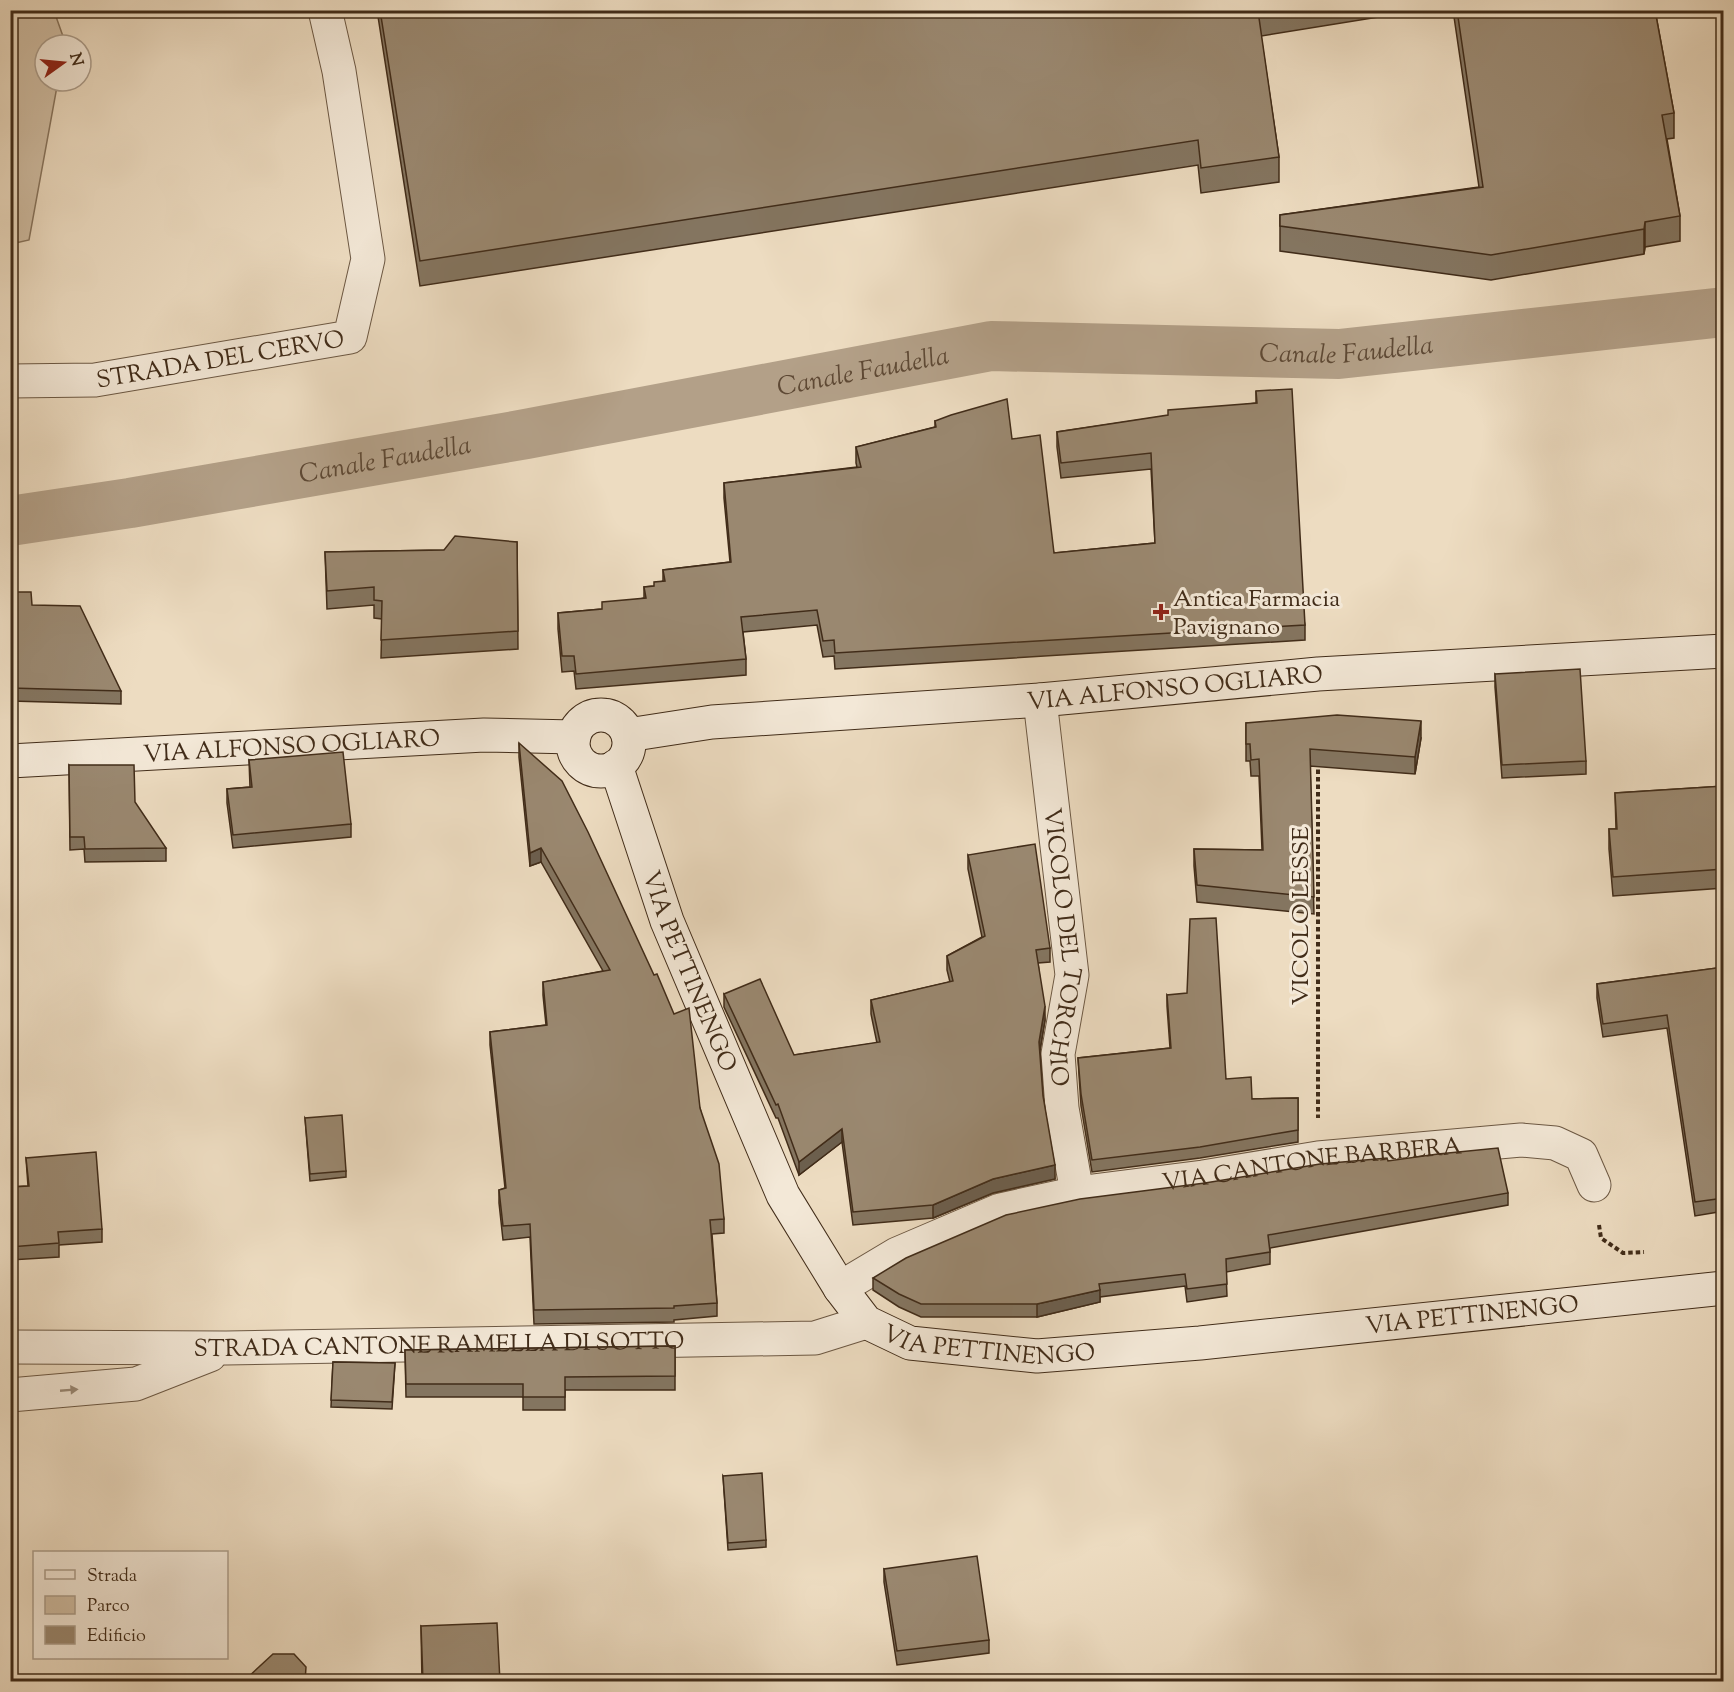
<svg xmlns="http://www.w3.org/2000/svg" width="1734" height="1692" viewBox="0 0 1734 1692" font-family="'Sorts Mill Goudy',serif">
<rect width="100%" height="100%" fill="#eddcc1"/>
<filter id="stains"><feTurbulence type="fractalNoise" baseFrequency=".00333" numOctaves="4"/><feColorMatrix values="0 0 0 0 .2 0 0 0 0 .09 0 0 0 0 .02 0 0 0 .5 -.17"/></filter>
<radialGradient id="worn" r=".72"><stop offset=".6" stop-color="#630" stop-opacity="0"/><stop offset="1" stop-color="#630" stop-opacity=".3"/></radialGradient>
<!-- green -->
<polygon fill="#d0bea4" stroke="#88755e" stroke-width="1.5" points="11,10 54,11 65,42 65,45 45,45 45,81 58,81 29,240 11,244"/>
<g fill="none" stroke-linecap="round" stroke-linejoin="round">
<!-- canal -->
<path stroke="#b3a088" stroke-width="50" id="s1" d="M 10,521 L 130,503 L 526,434 L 991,346 L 1339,354 L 1724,312"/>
<defs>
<g id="minor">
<path id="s2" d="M 10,381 L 95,380 L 350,337 L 368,259 L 339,71 L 325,10"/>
<path id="s3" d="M 1040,700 L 1072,975 L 1058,1054 L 1062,1108 L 1077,1193"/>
<path id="s4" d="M 840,1288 L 897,1254 L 1000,1210 L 1077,1193 L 1203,1177 L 1318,1158 L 1521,1140 L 1555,1143 L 1581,1155 L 1594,1185"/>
<path id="s5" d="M 10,1347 L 226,1348 L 815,1338 L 866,1322"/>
<polyline points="10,1395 136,1384 210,1355"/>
</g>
<g id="secondary">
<circle cx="601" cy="743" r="28"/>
<path id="s6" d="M 628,735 L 712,722 L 1040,700 L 1318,674 L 1724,651"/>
<path id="s7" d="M 10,761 L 484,735 L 574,737"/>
<path id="s8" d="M 616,766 L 667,921 L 783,1195 L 840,1288 L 866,1322 L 910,1343 L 1037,1356 L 1200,1343 L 1724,1288"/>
</g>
</defs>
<!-- minor casing -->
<use href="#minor" stroke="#6c5843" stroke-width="35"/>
<!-- secondary casing -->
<use href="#secondary" stroke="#412c19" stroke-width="35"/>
<!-- path -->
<g stroke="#412c19" stroke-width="4" stroke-dasharray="4.5 3" stroke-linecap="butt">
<polyline points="1318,762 1318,1118"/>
<polyline points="1599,1225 1601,1238 1623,1253 1644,1252"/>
</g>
<!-- minor -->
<use href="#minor" stroke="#f3e8d7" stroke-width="33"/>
<!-- secondary -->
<use href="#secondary" stroke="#f3e8d7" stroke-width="33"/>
</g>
<!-- wall -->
<g fill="#847560" stroke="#412c19" stroke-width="1.5">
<polygon points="377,10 1422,10 1261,36 1279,157 1279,182 1201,193 1198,165 420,286"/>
<polygon points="1453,10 1655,10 1674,113 1674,138 1667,139 1680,216 1680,241 1645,247 1644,254 1491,280 1280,251 1280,215 1479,187"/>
<polygon points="1256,391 1305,625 1305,640 835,669 834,656 823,657 817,625 743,632 746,659 746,675 576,689 574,671 562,672 558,629 558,613 602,609 644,598 644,587 654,586 663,581 663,570 730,562 724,498 724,483 857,467 856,463 856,447 935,427 935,421 1012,439 1054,553 1155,543 1151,469 1061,478 1057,447 1057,432 1256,403"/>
<polygon points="517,542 518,649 381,658 382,619 374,618 374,605 327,609 325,552 444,550"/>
<polygon points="10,592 121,691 121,704 10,701"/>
<polygon points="1495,674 1586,761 1586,774 1502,778 1495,687"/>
<polygon points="1246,723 1421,738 1415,774 1310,766 1314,914 1197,902 1194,866 1194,849 1262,850 1259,776 1251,776 1250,761 1246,761"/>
<polygon points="519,743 700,1108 724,1219 724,1233 712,1234 717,1303 717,1316 674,1320 674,1322 534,1324 530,1237 503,1240 499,1203 499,1190 505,1188 490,1045 490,1032 546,1025 543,995 543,982 603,971 541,862 530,866 519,757"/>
<polygon points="249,760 351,824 351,837 233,848 227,803 227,789 250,787"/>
<polygon points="69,765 166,848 166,861 85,862 84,849 70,850"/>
<polygon points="1724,786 1724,888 1613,896 1609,849 1609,829 1616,829 1615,793"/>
<polygon points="968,855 1050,948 1050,962 1038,963 1045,1020 1040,1051 1043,1096 1055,1179 993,1193 933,1218 853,1225 842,1142 799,1175 778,1118 776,1118 724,1007 724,994 794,1055 877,1043 871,1014 871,1000 950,982 947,970 947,956 982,937 968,869"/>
<polygon points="1724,967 1724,1211 1695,1216 1667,1028 1603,1037 1597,998 1597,984"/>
<polygon points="1167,995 1226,1079 1252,1099 1298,1098 1298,1142 1200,1158 1092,1172 1081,1106 1078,1058 1170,1048 1167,1006"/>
<polygon points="305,1118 346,1171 346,1177 310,1181"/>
<polygon points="26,1158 102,1229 102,1242 59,1245 59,1257 10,1260 10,1187 28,1186"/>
<polygon points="1388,1161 1508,1193 1508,1205 1270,1248 1270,1264 1226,1272 1227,1296 1187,1302 1185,1286 1100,1297 1100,1302 1037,1317 921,1317 899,1307 873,1290 873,1278"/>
<polygon points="675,1346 675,1390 565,1390 565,1410 523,1410 523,1397 406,1397 405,1350"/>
<polygon points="333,1362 395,1363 392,1409 331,1407"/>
<polygon points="723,1476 766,1540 766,1547 728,1550"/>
<polygon points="884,1569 989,1640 989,1653 897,1665 884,1582"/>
<polygon points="421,1626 500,1682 422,1682"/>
</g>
<!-- shaded-wall -->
<g fill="#6c5f4e" stroke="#412c19" stroke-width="1.5">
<polygon points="1645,222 1645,247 1644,254 1644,229"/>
<polygon points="1421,721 1421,738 1415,774 1415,757"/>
<polygon points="541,848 541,862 530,866 530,853"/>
<polygon points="1045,1006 1045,1020 1039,1055 1039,1042"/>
<polygon points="842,1129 842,1142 799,1175 799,1162"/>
<polygon points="1055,1165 1055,1179 993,1193 933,1218 933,1205 993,1179"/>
<polygon points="1100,1290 1100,1302 1037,1317 1037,1304"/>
</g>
<!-- building -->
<g fill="#9a8870" stroke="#412c19" stroke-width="1.5">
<polygon points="380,10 1263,10 1258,11 1279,157 1201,168 1198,140 420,261"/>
<polygon points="1457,10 1655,10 1674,113 1662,115 1680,216 1645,222 1644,229 1491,255 1280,226 1280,215 1483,187"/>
<polygon points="1292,389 1305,625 835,653 834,640 823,641 817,610 741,617 746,659 576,674 574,656 562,656 558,613 602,609 602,602 646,598 644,587 654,586 654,582 665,581 663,570 731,562 724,483 861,467 856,447 936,427 935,421 951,415 1007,399 1012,439 1040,435 1054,553 1155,543 1151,453 1061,463 1057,432 1168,415 1168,410 1257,403 1256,391"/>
<polygon points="455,536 517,542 518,631 381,640 382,601 374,600 374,587 327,591 325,552 444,550"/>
<polygon points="10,592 31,592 32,605 80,606 121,691 10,688"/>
<polygon points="1580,669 1586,761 1502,765 1495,674"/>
<polygon points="1337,715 1421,721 1415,757 1310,749 1314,897 1197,885 1194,849 1263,850 1259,759 1251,760 1250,744 1246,744 1246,723"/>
<polygon points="519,743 562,781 588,832 654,975 657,974 674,1014 689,1008 700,1108 719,1164 724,1219 710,1220 717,1303 674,1306 674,1308 534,1310 530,1224 503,1226 499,1190 506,1188 490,1032 547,1025 543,982 610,970 541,848 530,853"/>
<polygon points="343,752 351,824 233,835 227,789 252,787 249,760"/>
<polygon points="69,765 134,765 135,802 166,848 85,849 84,837 70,837"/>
<polygon points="1724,786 1724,869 1613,877 1609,829 1617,829 1615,793"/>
<polygon points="1035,844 1050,948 1036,950 1045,1006 1039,1042 1043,1096 1055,1165 993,1179 933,1205 853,1212 842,1129 799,1162 778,1104 776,1105 724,994 760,979 794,1055 880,1042 871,1000 953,981 947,956 985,936 968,855"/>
<polygon points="1216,918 1226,1079 1251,1077 1252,1099 1298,1098 1298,1130 1200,1147 1092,1160 1081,1094 1078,1058 1171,1048 1167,995 1187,993 1190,919"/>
<polygon points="1724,967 1724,1198 1695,1202 1667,1015 1603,1024 1597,984"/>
<polygon points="342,1115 346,1171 310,1174 305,1118"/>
<polygon points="1498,1148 1508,1193 1268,1235 1270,1252 1226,1259 1227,1284 1187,1289 1185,1274 1099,1284 1100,1290 1037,1304 921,1304 899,1294 873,1278 906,1258 1006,1215 1080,1199 1205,1183 1320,1164 1387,1158 1388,1161 1438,1154"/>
<polygon points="96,1152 102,1229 58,1232 59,1243 10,1247 10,1187 29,1186 26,1158"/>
<polygon points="675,1346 675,1376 565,1377 565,1397 523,1397 523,1384 406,1384 405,1350"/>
<polygon points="333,1362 395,1363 392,1402 331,1400"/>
<polygon points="762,1473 766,1540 728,1543 723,1476"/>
<polygon points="977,1556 989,1640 897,1651 884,1569"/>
<polygon points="497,1623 500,1682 423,1682 421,1626"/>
<polygon points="273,1654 294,1654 306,1667 305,1682 223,1682 223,1679 246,1679"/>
</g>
<!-- one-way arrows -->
<defs><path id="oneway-solid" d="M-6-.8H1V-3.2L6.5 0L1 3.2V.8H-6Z" transform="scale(1.5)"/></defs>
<use fill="#9a8a78" href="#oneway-solid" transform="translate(69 1390) rotate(-5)"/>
<!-- markers -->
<path fill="#8f2418" stroke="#f3e8d7" stroke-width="2" d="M1158 603h6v6h6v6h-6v6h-6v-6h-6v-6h6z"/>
<g text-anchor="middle" stroke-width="6" stroke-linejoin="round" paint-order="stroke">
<!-- street labels -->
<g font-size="24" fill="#412c19" stroke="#f3e8d7">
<text dy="8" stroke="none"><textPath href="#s2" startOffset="212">STRADA DEL CERVO</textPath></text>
<text dy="8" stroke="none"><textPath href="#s6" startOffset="549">VIA ALFONSO OGLIARO</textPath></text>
<text dy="8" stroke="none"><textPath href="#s7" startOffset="282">VIA ALFONSO OGLIARO</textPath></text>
<text transform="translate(1300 916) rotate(-90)" y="8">VICOLO LESSE</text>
<text dy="8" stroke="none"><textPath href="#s3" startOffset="249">VICOLO DEL TORCHIO</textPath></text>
<text dy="8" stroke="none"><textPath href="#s8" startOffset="218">VIA PETTINENGO</textPath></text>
<text dy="8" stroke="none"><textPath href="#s4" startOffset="494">VIA CANTONE BARBERA</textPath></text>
<text dy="8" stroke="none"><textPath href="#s8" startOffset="1226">VIA PETTINENGO</textPath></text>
<text dy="8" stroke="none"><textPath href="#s8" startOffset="740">VIA PETTINENGO</textPath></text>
<text dy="8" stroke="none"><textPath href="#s5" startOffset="429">STRADA CANTONE RAMELLA DI SOTTO</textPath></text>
</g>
<!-- poi labels -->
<g font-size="24" fill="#412c19" stroke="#f3e8d7" text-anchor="start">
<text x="1173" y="606">Antica Farmacia<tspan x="1173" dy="28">Pavignano</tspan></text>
</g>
<!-- water labels -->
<g font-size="26" font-style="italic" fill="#5e4935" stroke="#f3e8d7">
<text dy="9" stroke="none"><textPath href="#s1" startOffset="1352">Canale Faudella</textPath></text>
<text dy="9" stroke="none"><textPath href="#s1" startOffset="866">Canale Faudella</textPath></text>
<text dy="9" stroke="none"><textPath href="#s1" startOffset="380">Canale Faudella</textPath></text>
</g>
</g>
<!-- margin -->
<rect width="1734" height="1692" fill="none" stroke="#eddcc1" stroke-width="36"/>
<rect x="12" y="12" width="1710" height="1668" fill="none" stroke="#412c19" stroke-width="3"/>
<rect x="18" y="18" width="1698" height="1656" fill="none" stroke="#412c19" stroke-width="1.5"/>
<!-- legend -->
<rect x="33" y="1551" width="195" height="108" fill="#f3e8d7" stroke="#ac9d8b" stroke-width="1.5"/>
<rect x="45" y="1570" width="30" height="9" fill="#f3e8d7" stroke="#ac9d8b" stroke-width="1.5"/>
<text x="87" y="1581" font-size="18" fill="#412c19">Strada</text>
<rect x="45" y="1596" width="30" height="18" fill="#d0bea4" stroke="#ac9d8b" stroke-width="1.5"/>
<text x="87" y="1611" font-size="18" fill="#412c19">Parco</text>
<rect x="45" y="1626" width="30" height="18" fill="#9a8870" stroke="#ac9d8b" stroke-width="1.5"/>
<text x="87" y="1641" font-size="18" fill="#412c19">Edificio</text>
<!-- north arrow -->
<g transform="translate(63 63) rotate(75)"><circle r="28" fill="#f3e8d7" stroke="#ac9d8b" stroke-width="1.5"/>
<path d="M0-4.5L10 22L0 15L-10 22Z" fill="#8f2418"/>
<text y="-9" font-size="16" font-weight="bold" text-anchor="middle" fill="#412c19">N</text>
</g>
<rect width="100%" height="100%" filter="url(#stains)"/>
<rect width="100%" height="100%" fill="url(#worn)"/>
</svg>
